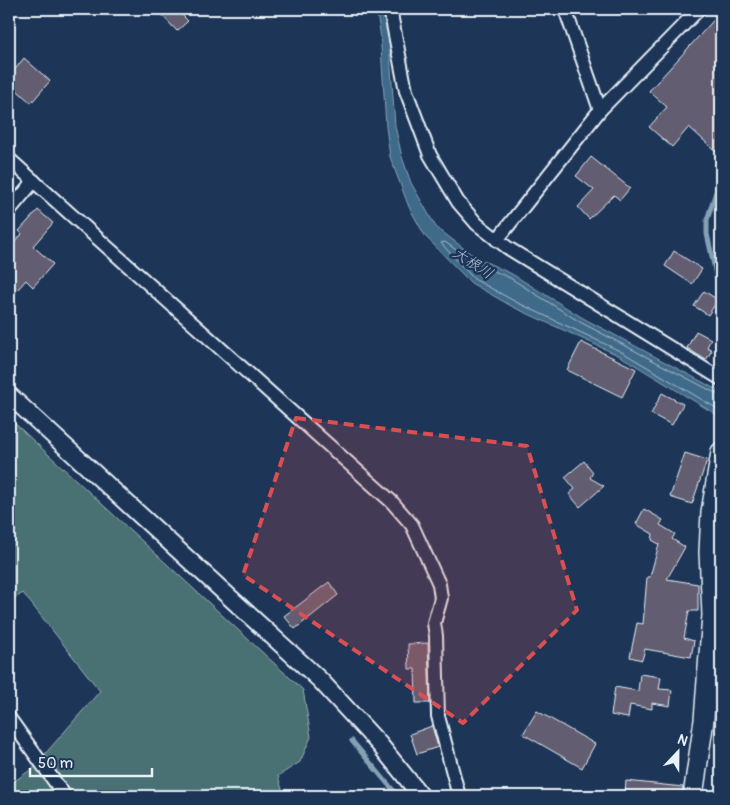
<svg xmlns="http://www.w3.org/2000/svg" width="730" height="805" viewBox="0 0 730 805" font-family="Pangolin,'Klee One',sans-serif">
<rect width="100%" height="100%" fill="#1d3557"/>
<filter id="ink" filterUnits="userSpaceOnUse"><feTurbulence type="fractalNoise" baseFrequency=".02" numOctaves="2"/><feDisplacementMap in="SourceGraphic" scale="10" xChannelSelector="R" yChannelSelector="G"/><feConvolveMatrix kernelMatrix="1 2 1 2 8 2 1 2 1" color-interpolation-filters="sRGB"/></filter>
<g filter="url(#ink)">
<!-- green -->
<g fill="#4a6f72" stroke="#99b0b5">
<polygon points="9,418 303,690 311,737 300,762 278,776 284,796 73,796 45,754 100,691 23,593 9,602"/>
<polygon points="36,766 60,796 9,796 9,785"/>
</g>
<!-- water -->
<polygon fill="#416b89" stroke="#84a1b5" points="376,9 383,9 389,39 395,126 402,157 411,183 436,227 475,257 512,274 583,318 721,392 721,415 717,415 620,356 513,307 471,283 425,236 409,207 390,157 386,127 380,31"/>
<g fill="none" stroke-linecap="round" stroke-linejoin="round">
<!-- shore -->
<polyline stroke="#a5bbcc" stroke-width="1" points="721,396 580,322 510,278 473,262 445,242 441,243 474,279 516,302 622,352 721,411"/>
<!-- stream -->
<g stroke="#84a1b5" stroke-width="5">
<polyline points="721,176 707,220 707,234 721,297"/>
<polyline points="352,741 398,796"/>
</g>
</g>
<!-- building -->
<g fill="#625d70" stroke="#e8f1f8">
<polygon points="156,9 176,9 188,21 177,31"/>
<polygon points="721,12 721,156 689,127 672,147 649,127 667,107 649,91"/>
<polygon points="24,58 50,81 31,103 9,83 9,77"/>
<polygon points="591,157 630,188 620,200 614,195 589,219 578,207 594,190 576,176"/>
<polygon points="38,210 53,223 33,246 53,264 33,287 26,280 9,299 9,249 22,234 19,231"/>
<polygon points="674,251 702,269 692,284 665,266"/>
<polygon points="704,291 718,300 708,315 694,306"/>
<polygon points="696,331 711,339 707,347 712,350 706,360 687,348"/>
<polygon points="581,342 636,369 622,397 567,370"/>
<polygon points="662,393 683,404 672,425 651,414"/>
<polygon points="685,453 707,460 692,504 670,497"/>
<polygon points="584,461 593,472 590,478 604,486 580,507 569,494 575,489 565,477"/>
<polygon points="644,509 663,520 660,525 675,534 672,539 685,547 667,579 698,584 698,611 689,611 684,638 694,641 691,657 645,649 642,660 630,657 637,623 643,624 647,577 650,577 659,544 652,540 653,534 636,524"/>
<polygon points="329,582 338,595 295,629 284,616"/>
<polygon points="428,643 430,703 416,703 415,669 409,669 408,644"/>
<polygon points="640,674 661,677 659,689 672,690 670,706 652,703 652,709 630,705 628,718 611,715 615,687 638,691"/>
<polygon points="537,711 595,744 582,768 523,734"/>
<polygon points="432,726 438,747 417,754 410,734"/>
<polygon points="626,781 683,787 682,796 625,796"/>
</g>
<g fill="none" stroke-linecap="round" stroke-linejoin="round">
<defs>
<g id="minor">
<polyline points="390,9 406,91 430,155 458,202 477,224 508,248 721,379"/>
<polyline points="565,9 600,110"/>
<polyline points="9,159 392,502 412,525 439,584 441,598 434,623 436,636 438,716 459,796"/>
<polyline points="9,211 34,181"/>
<polyline points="497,240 600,110 699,9"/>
<polyline points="9,718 65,796"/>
</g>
<polyline id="tertiary" points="9,395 320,680 380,745 421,796"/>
<polyline id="secondary" points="693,796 704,720 712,615 709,552 711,512 721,452"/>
</defs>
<!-- minor casing -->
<use href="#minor" stroke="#e8f1f8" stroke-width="16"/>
<!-- tertiary casing -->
<use href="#tertiary" stroke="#e8f1f8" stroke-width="20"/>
<!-- secondary casing -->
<use href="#secondary" stroke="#e8f1f8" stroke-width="22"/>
<!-- minor -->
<use href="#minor" stroke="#1d3557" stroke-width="12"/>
<!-- tertiary -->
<use href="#tertiary" stroke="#1d3557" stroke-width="16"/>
<!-- secondary -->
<use href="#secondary" stroke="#1d3557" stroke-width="19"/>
</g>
</g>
<!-- marked area -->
<path fill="#da5052" fill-opacity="0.2" stroke="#da5052" stroke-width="4" stroke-dasharray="10 6" stroke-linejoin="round" d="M 296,418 L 527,446 L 577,610 L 463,723 L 243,575 Z"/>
<g text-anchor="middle" stroke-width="5" stroke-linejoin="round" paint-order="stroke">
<!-- water labels -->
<g font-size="15" font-style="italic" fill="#aec2d1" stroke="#1d3557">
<text transform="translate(473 263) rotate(33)" y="5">大根川</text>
</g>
</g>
<!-- margin -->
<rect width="730" height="805" fill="none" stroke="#1d3557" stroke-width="30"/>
<rect x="15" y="15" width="700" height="775" fill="none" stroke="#e8f1f8" stroke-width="2" filter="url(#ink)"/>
<!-- north arrow -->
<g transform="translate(678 752) rotate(22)" stroke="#1d3557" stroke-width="4" paint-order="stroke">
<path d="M0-4L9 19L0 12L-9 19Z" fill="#e8f1f8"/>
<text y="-8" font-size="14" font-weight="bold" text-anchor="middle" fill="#e8f1f8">N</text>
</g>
<!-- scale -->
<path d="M30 768v8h122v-8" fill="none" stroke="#e8f1f8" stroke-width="2.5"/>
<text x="38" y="768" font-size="15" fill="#e8f1f8" stroke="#1d3557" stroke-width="4" paint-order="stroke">50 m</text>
</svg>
